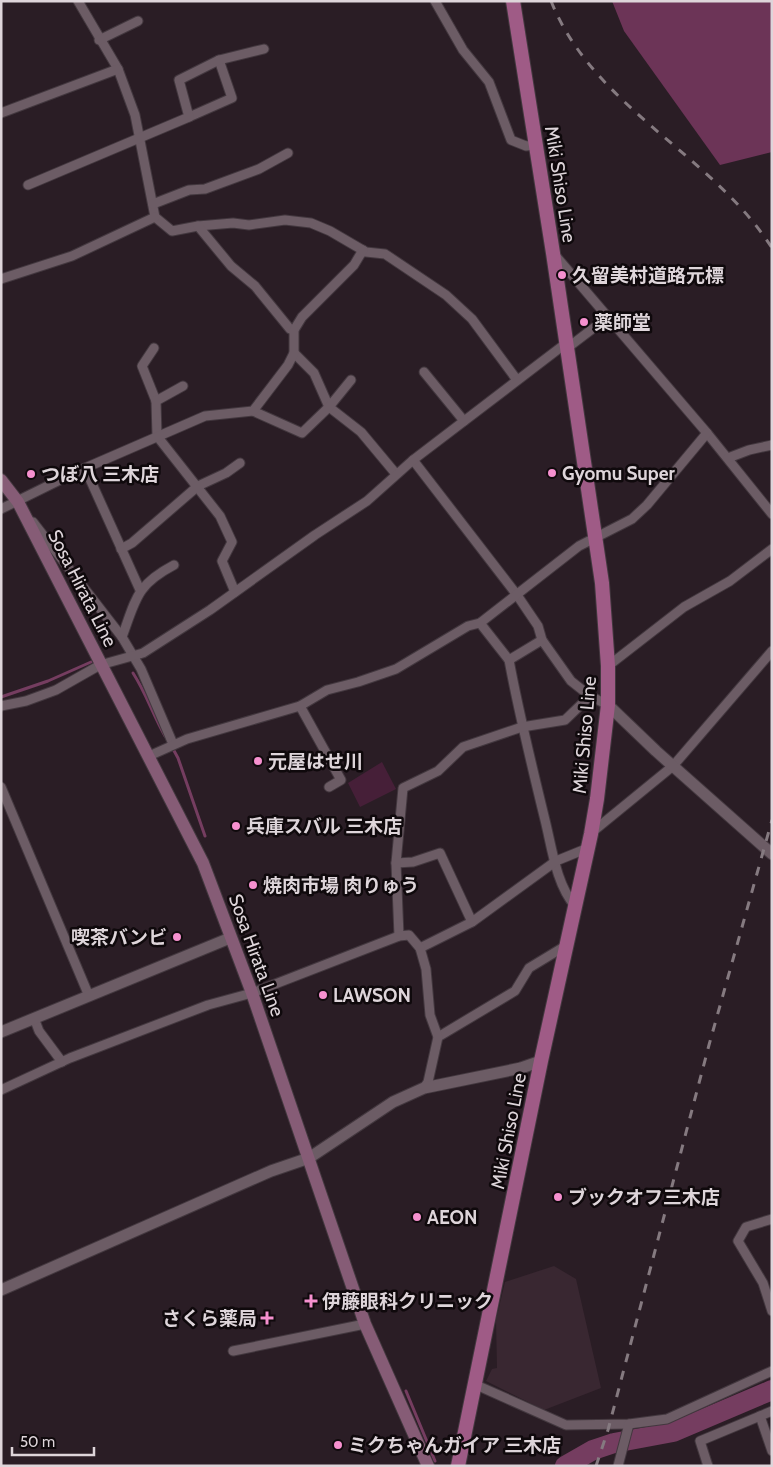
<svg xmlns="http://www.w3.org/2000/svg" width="773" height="1467" viewBox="0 0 773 1467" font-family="Cabin,'Noto Sans JP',sans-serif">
<rect width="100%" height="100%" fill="#2a1d25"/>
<!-- built -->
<polygon fill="#392731" points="554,1266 576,1279 601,1388 544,1410 486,1381 492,1369 497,1368 496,1320 505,1282"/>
<!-- green -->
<polygon fill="#461f38" points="382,762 396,789 360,807 348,783"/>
<!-- forest -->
<polygon fill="#6c3457" points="612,1 772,1 772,152 720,165 624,31"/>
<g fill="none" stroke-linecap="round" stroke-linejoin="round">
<!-- stream -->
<g stroke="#753d60" stroke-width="3">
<path d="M 133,673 C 146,693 153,715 165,736"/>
<polyline points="1,697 48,681 91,662"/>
<polyline points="172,747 178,758 205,836"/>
<polyline points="406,1391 435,1461"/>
</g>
<!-- river -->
<polyline stroke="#753d60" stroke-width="20" points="565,1466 593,1450 614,1443 673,1432 772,1390"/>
<defs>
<g id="minor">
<polyline points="78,1 118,69 135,115 155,217 172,231 198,226 233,223 249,225 285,220 311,223 330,231 366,252 385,254 446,295 472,319 517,380"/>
<polyline points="435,1 463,50 489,82 511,140 526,146 535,145"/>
<polyline points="99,40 138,21"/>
<polyline points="1,113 118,69"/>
<polyline points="189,117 232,98 219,60"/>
<polyline points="28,185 189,117 179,80 219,60 264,49"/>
<polyline points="153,204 189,190 205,189 259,169 288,153"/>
<polyline points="198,226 231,266 255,286 290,329 294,330"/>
<polyline points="554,254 707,433 772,514"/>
<polyline points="1,279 72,256 155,217"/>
<polyline points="154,348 142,366 156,401"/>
<polyline points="566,349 608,317"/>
<polyline points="294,353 314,373 329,407 361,432 396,474"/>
<polyline points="424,372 464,421"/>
<polyline points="183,386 156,401 157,436 220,516 232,542 222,561 235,592"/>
<polyline points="253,411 302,433 329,407 351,380"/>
<polyline points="728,458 749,450 772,445"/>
<polyline points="413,460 517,595 538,626 542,640 571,681 590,696 608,705"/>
<polyline points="85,468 140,590"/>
<polyline points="1,509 76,472 205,416 253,411 288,365 294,353 294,330 302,317 354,265 363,250"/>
<polyline points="33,522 122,637 141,669 173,744"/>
<polyline points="121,549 132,543 198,486 226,473 240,463"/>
<polyline points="480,623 509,660"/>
<path d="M 122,637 C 136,599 136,585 174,565"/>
<path d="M 542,640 L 509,660 C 519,714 532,767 545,820 C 552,848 556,884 575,906"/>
<polyline points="608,666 684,607 730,581 772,549"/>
<polyline points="1,706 26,701 56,690 100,665 143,653 210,610 315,535 367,501 413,460 565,344"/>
<polyline points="300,706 341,780 329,787"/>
<polyline points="149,756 187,739 300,706 327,690 358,682 396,669 468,626 480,623 579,546 632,519 647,505 707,433"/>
<polyline points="1,787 89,996"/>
<polyline points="591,833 673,766 772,651"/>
<polyline points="396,863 413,862 440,853 472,922"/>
<polyline points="399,936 396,863 403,788 438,771 463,747 522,727 565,720 590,696"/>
<polyline points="420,948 472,922 556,861 588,848"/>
<polyline points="34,1018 39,1031 62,1062"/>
<polyline points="438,1037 515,991 529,968 567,945"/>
<polyline points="1,1090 70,1058 208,1005 252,993 399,936 409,935 420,948 426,969 430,1015 438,1037 428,1082 424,1088"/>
<polyline points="772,1219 746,1227 738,1241 763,1283 772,1311"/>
<polyline points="233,1351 365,1324"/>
<polyline points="474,1384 566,1425 629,1424 667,1419 772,1371"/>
<polyline points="760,1416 772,1451"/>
<polyline points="618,1466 629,1424"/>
<polyline points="708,1466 700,1441 772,1411"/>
</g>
<g id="tertiary">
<polyline points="608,705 656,751 772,854"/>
<polyline points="1,1032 230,938"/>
<polyline points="1,1290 271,1171 309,1158 393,1102 424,1088 521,1068 541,1061"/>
</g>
<polyline id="secondary" points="1,480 18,502 203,863 252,993 365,1324 428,1466"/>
<polyline id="primary" points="458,1466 541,1061 591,834 597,799 608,705 608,666 602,583 553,253 513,1"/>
</defs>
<!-- minor casing -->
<use href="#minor" stroke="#43383f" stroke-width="11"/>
<!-- tertiary casing -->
<use href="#tertiary" stroke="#43383f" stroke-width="13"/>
<!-- secondary casing -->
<use href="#secondary" stroke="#43383f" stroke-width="14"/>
<!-- primary casing -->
<use href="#primary" stroke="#43383f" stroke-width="16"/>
<!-- minor -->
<use href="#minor" stroke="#6c5c65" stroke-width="9"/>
<!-- tertiary -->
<use href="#tertiary" stroke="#6c5c65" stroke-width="11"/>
<!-- secondary -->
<use href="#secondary" stroke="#865c76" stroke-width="12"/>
<!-- primary -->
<use href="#primary" stroke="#9f5b86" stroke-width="14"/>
<!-- rail -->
<g stroke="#857a80" stroke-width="3" stroke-dasharray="9 9" stroke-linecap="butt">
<path d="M 551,1 C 594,108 712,154 772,248"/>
<polyline points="596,1466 608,1430 709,1045 772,820"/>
</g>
</g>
<!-- markers -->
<g fill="#f690cf" stroke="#0f090c" stroke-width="2">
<circle cx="562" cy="275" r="5"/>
<circle cx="584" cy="322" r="5"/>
<circle cx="552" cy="473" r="5"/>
<circle cx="31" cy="474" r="5"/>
<circle cx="258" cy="761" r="5"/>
<circle cx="236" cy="826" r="5"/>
<circle cx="253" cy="885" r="5"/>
<circle cx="177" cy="937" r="5"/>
<circle cx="323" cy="995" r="5"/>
<circle cx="558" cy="1197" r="5"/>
<circle cx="417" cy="1217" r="5"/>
<path d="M308.5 1293.5h5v5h5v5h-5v5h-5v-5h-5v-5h5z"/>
<path d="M264.5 1310.5h5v5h5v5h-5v5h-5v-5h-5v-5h5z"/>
<circle cx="338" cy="1445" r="5"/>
</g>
<g text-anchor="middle" stroke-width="5" stroke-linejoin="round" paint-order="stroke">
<!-- street labels -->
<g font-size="19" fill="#ded5da" stroke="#0f090c">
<text transform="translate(561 184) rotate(81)" y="7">Miki Shiso Line</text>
<text transform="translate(83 588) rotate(63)" y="7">Sosa Hirata Line</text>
<text transform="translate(584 735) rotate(-85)" y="7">Miki Shiso Line</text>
<text transform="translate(257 955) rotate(70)" y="7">Sosa Hirata Line</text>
<text transform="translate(508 1131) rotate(-79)" y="7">Miki Shiso Line</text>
</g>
<!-- poi labels -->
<g font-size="19" font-weight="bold" fill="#ded5da" stroke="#0f090c" text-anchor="start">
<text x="572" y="282">久留美村道路元標</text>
<text x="594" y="329">薬師堂</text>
<text x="562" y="480">Gyomu Super</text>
<text x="41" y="481">つぼ八 三木店</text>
<text x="268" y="768">元屋はせ川</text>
<text x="246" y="833">兵庫スバル 三木店</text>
<text x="263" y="892">焼肉市場 肉りゅう</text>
<text x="167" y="944" text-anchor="end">喫茶バンビ</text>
<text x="333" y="1002">LAWSON</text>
<text x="568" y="1204">ブックオフ三木店</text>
<text x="427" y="1224">AEON</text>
<text x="322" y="1308">伊藤眼科クリニック</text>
<text x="257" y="1325" text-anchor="end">さくら薬局</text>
<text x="348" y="1452">ミクちゃんガイア 三木店</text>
</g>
</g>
<!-- border -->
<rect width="773" height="1467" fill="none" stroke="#ded5da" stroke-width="5"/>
<!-- scale -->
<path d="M12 1447v8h82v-8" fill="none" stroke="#ded5da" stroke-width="2.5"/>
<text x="20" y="1447" font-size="15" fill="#ded5da" stroke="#0f090c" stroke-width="4" paint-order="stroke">50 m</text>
</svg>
